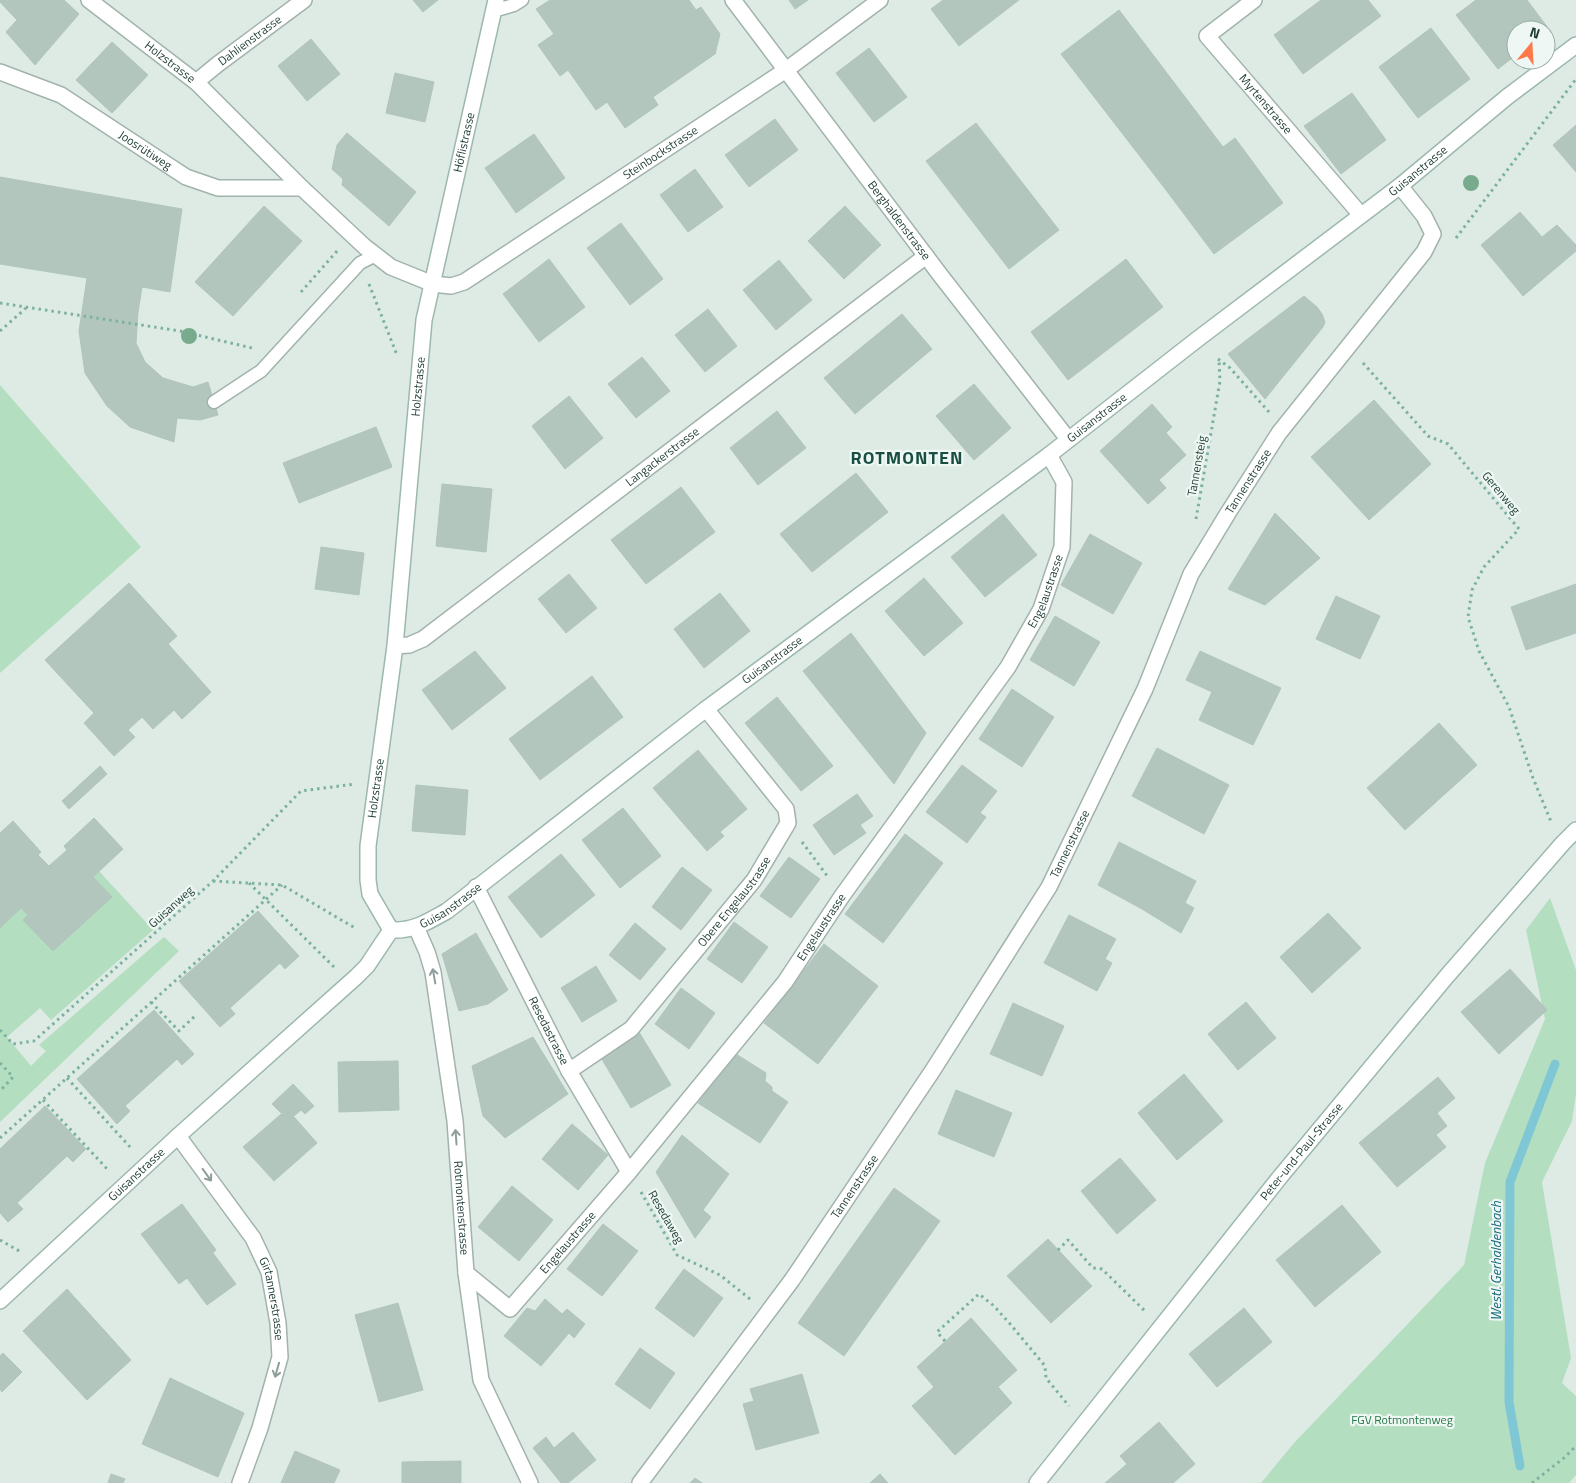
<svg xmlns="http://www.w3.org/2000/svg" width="1576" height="1483" viewBox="0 0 1576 1483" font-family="'Titillium Web',sans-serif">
<rect width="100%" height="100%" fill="#deebe5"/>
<!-- green -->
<g fill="#b4dec0">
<polygon points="0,385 141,547 0,673"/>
<polygon points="99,871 153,930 51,1020 40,1008 7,1037 31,1066 46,1051 39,1045 164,937 179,951 0,1122 0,928 21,908 28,915 24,920 53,951 112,897 93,877"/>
<polygon points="1550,898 1576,970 1576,1094 1572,1121 1542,1182 1571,1358 1562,1383 1576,1396 1576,1475 1569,1483 1261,1483 1294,1443 1464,1265 1485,1163 1545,1019 1526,930"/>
</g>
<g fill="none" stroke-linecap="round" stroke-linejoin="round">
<!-- stream -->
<polyline stroke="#80c7d6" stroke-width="9" points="1520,1466 1509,1402 1510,1182 1555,1064"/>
</g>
<!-- building -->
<g fill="#b3c6be" stroke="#b0c5bd">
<polygon points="0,0 64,0 79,14 35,65 6,32 17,20 0,2"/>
<polygon points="413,0 438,0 423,12"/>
<polygon points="550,0 689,0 696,10 701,7 720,34 715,54 653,97 658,105 625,128 607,102 596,110 568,70 560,76 538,45 554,34 536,9"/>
<polygon points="789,0 808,0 795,9"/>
<polygon points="943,0 1019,0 959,46 931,9"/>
<polygon points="1321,0 1368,0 1381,16 1303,74 1274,35"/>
<polygon points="1476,0 1527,0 1548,28 1546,30 1516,30 1516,55 1498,69 1456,15"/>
<polygon points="1119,10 1223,147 1166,190 1061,54"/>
<polygon points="1431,28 1470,79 1418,118 1379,67"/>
<polygon points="311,39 340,74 307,101 278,66"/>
<polygon points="112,42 148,75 112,113 76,80"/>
<polygon points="869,48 907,97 874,122 836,73"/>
<polygon points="395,73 434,82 425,122 386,113"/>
<polygon points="1352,93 1386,140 1341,174 1304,126"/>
<polygon points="775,119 798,150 749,187 725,155"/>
<polygon points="976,123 1059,230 1009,269 926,161"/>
<polygon points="1576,125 1576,172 1553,145"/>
<polygon points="347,133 416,192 389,226 342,185 343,179 332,169 337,145"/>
<polygon points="534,134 565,178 516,213 485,168"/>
<polygon points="1235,138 1283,203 1214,254 1166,190"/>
<polygon points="695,169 723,207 688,232 660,195"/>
<polygon points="0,177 182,209 170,292 142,287 138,312 136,343 145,362 163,378 193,387 208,382 218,415 200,420 177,418 174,442 130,427 107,406 85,373 79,331 87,278 0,264"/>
<polygon points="264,206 302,241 233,316 195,282"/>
<polygon points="845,206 881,245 844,279 808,241"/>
<polygon points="1520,212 1542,237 1557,225 1576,245 1576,251 1523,296 1481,245"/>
<polygon points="621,223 663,279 630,305 587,248"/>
<polygon points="549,259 585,307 539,342 503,294"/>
<polygon points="1126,259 1163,307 1068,380 1031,332"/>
<polygon points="779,260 812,300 776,330 743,290"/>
<polygon points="1304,296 1317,307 1322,314 1325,322 1323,327 1265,399 1228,354"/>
<polygon points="708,309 737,346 705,372 675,335"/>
<polygon points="902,314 932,349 855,414 824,378"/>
<polygon points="642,357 670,391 636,418 608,384"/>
<polygon points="974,384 1011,428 974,460 936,416"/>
<polygon points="569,396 603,438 565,469 532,426"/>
<polygon points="1374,400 1431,464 1369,520 1311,457"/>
<polygon points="1152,404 1172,427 1166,433 1186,455 1159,480 1166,488 1148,504 1100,451"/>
<polygon points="777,411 806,448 758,485 730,448"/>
<polygon points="376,427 392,467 299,503 283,463"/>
<polygon points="856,473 888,512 812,572 780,534"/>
<polygon points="442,484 492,489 486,552 436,546"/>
<polygon points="681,487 715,532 646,584 611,540"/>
<polygon points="1275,513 1320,558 1265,605 1228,589"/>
<polygon points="1003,514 1037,555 985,597 951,557"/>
<polygon points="1090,534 1142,563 1113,614 1061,585"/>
<polygon points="321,547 364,553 359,595 315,589"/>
<polygon points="569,574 597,608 566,633 538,599"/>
<polygon points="924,578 963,623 924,656 885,611"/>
<polygon points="129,583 177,636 168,644 211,692 182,719 174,710 153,729 142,717 128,730 135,737 114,756 84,723 94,713 45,660"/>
<polygon points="1576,584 1576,633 1526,650 1511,607"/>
<polygon points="720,593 750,631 704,668 674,629"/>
<polygon points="1336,596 1380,616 1360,659 1316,639"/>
<polygon points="1055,616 1100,642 1074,686 1030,660"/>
<polygon points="851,633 926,733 894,784 803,671"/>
<polygon points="475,651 506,688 452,730 422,690"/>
<polygon points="1200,651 1281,688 1253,745 1199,720 1212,692 1186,680"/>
<polygon points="592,676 623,717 540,780 509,739"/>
<polygon points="1012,689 1054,717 1022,767 979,739"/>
<polygon points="777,697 833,766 801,791 745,723"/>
<polygon points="1439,723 1477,765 1405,830 1367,788"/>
<polygon points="1157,748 1229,785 1204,834 1132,796"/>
<polygon points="698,750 747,809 720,832 724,836 707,851 653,788"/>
<polygon points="962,765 997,791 980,813 986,817 967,843 926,812"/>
<polygon points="100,766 107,774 69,809 62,801"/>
<polygon points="416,785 468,790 465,835 412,831"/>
<polygon points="857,794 873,816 860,825 866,833 834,855 813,825"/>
<polygon points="623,808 661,856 620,888 582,840"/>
<polygon points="94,818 123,849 93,877 112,897 53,951 23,920 28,915 21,908 0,928 0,833 13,821 41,852 38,855 49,866 67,850 64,846"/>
<polygon points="905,834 943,863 883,943 845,914"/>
<polygon points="1119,842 1196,881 1185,903 1194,908 1181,933 1142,909 1098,885"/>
<polygon points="561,854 595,895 541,938 508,897"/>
<polygon points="789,857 820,879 791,918 760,896"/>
<polygon points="682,867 712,890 681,930 652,907"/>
<polygon points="258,911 299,956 285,969 280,963 230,1008 235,1014 220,1027 179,981"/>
<polygon points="1328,913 1361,948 1312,993 1280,957"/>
<polygon points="1069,915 1116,939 1105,959 1112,963 1097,991 1044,963"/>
<polygon points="734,922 768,947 742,983 707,959"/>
<polygon points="635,923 666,949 640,980 609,955"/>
<polygon points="476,933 508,990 488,1004 459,1011 442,954"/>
<polygon points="824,944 878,986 818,1064 764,1023"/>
<polygon points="596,966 617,1001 582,1022 561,988"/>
<polygon points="1510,969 1547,1010 1499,1054 1461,1012"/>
<polygon points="681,988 715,1013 689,1049 655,1024"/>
<polygon points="1246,1002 1276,1038 1238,1070 1208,1034"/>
<polygon points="1013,1003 1064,1026 1042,1076 990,1054"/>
<polygon points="154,1010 194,1054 182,1065 177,1059 125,1106 130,1111 117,1124 77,1079"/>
<polygon points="639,1032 671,1085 631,1108 600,1056"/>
<polygon points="533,1037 568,1094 505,1138 483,1116 472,1066"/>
<polygon points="736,1054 766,1073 765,1081 772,1087 772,1091 788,1102 760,1143 698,1103"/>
<polygon points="398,1061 399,1110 339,1112 338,1062"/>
<polygon points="1184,1074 1223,1121 1177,1160 1138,1113"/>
<polygon points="1438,1077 1455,1098 1437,1113 1447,1126 1436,1135 1446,1147 1397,1187 1359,1143"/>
<polygon points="293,1084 314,1106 305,1114 301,1110 294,1116 287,1109 281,1113 272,1104"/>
<polygon points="956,1090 1012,1113 994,1157 938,1134"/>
<polygon points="45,1106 86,1149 73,1162 67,1156 17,1203 23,1209 8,1222 0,1213 0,1149"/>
<polygon points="287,1109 317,1143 274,1181 243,1147"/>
<polygon points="572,1124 608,1155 578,1190 542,1159"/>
<polygon points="682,1135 729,1174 703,1210 711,1217 695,1238 656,1172"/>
<polygon points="1120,1158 1156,1200 1117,1234 1081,1191"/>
<polygon points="512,1186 553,1220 519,1261 478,1227"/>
<polygon points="894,1188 940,1221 844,1356 798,1323"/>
<polygon points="182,1204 216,1250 213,1253 236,1284 207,1305 187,1278 179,1284 141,1234"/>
<polygon points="1342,1205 1381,1252 1315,1307 1276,1260"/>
<polygon points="603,1224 638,1251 602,1296 567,1269"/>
<polygon points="1048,1239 1092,1286 1051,1323 1007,1276"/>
<polygon points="684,1269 723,1298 694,1337 655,1308"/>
<polygon points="67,1289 131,1360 87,1400 23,1331"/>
<polygon points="545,1299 562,1314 567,1309 585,1324 574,1338 569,1333 541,1366 504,1336 527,1308 535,1311"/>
<polygon points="398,1303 423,1390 379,1402 355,1315"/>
<polygon points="1244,1308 1272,1342 1217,1387 1189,1354"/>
<polygon points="971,1318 1017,1370 998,1387 1012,1403 955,1455 912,1406 934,1387 917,1367"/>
<polygon points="640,1348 675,1373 650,1409 615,1384"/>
<polygon points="3,1353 22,1372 2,1392 0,1389 0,1356"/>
<polygon points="802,1374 819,1433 756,1450 743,1404 754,1401 750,1389"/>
<polygon points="170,1378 244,1413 218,1477 142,1444"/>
<polygon points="1159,1422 1195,1464 1173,1483 1105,1483 1127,1464 1120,1456"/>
<polygon points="573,1432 596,1460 568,1483 561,1483 533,1448 546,1437 554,1448"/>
<polygon points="295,1451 340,1470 334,1483 281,1483"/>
<polygon points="461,1461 461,1483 402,1483 402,1462"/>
<polygon points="111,1474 125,1479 123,1483 108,1483"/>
<polygon points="880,1474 888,1483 870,1483"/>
<polygon points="695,1478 702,1483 690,1483"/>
</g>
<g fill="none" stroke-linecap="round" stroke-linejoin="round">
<defs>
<g id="lane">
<polyline points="493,11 514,5 522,0"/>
<polyline points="214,402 261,371 360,263 376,255"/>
</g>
<g id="street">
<path id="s1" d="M 89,0 L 196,82 L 302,188 L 365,247 L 391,267 L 433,284 L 451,286 L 464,282 L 786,70 L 880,0"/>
<path id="s2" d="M 733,0 L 941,276 L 1068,439"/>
<path id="s3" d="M 1254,0 L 1207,36 L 1361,215"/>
<path id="s4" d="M 0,72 L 61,95 L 186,177 L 218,188 L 302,188"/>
<path id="s5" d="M 196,82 L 218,64 L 304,0"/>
<path id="s6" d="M 395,646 L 409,645 L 423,639 L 926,256"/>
<path id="s7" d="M 476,887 L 569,1071 L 629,1172"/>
<path id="s8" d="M 416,927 L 427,952 L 433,972 L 455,1121 L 466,1273 L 481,1380 L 530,1483"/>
<path id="s9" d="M 569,1071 L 631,1029 L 754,880 L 788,823 L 786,809 L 706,709"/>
<path id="s10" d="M 178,1136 L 253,1238 L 269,1272 L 278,1323 L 280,1357 L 260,1428 L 240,1483"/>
<path id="s11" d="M 466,1273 L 510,1309 L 629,1172 L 785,982 L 842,896 L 1008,667 L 1041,609 L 1062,547 L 1064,482 L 1049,455"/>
<path id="s12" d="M 640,1483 L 792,1280 L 933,1070 L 1049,887 L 1145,689 L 1191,574 L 1228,513 L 1279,433 L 1424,252 L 1433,234 L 1424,216 L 1400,186"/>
</g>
<g id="secondary">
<path id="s13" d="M 391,930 C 414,931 427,922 447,911 L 706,709 L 1049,455 L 1199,338 L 1400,186 L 1507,97 L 1576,45"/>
<path id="s14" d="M 391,930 L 370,894 L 368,880 L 368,846 L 395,646 L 424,320 L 496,0"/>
<path id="s15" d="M 0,1301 L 178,1136 L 356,977 L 367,966 L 391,930"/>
<path id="s16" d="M 1037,1483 L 1280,1177 L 1447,976 L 1563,843 L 1576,830"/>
</g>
</defs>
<!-- lane casing -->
<use href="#lane" stroke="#a1b3ac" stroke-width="15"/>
<!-- street casing -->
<use href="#street" stroke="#a1b3ac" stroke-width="18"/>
<!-- secondary casing -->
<use href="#secondary" stroke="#9cb8ae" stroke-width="18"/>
<!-- path -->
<g stroke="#7bb1a1" stroke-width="3" stroke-dasharray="2.5 4" stroke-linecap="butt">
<polyline points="1456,238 1576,79"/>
<polyline points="369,284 397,355"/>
<polyline points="301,292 338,250"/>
<polyline points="0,303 180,331 252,348"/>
<polyline points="0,331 26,308"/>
<polyline points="1218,359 1230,368 1269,412"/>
<polyline points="1363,363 1428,436 1448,444 1519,529 1484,567 1472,590 1468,617 1479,651 1509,707 1533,778 1552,824"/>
<polyline points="1196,519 1220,381 1219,360"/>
<polyline points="802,842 828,877"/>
<polyline points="213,881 282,885 355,928"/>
<polyline points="249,883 334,967"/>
<polyline points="151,1002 179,1031 196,1015"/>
<polyline points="0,1030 13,1044 34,1041 213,881 301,791 355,784"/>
<polyline points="0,1063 13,1077 0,1091"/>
<polyline points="67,1078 131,1148"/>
<polyline points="43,1100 109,1171"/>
<polyline points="0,1138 282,885"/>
<polyline points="641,1192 677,1255 720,1275 750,1299"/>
<polyline points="0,1240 21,1252"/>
<polyline points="1058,1250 1068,1240 1093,1268 1102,1269 1146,1312"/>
<polyline points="945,1341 937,1332 979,1294 994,1306 1011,1325 1045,1366 1046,1378 1069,1406"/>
<polyline points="1532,1483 1565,1457 1576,1446"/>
</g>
<!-- lane -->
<use href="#lane" stroke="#fff" stroke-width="12"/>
<!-- street -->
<use href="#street" stroke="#fff" stroke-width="15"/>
<!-- secondary -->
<use href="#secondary" stroke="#fff" stroke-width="15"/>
</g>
<!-- trees -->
<g fill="#78ab8e">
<circle cx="1471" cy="183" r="8"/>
<circle cx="189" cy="336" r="8"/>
</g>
<!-- one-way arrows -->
<defs><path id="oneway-shaft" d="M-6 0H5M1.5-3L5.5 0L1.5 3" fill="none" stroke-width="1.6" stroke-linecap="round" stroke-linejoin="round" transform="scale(1.25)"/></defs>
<g stroke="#8e9e9a">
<use href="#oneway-shaft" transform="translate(434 976) rotate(-100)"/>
<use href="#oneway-shaft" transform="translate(456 1137) rotate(-94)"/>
<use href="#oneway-shaft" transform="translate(207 1175) rotate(54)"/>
<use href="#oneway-shaft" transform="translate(277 1370) rotate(106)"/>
</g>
<g text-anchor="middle" stroke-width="4.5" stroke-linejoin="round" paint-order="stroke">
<!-- street labels -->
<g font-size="12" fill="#1e3c34" stroke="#eef7f3">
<text dy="4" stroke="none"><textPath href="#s5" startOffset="68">Dahlienstrasse</textPath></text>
<text dy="4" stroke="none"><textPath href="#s1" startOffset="102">Holzstrasse</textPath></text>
<text dy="4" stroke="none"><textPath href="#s3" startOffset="149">Myrtenstrasse</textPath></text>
<text dy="4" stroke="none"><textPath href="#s14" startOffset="801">Höflistrasse</textPath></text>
<text dy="4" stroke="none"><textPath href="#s4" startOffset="166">Joosrütiweg</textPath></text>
<text dy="4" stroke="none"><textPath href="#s1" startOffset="716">Steinbockstrasse</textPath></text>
<text dy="4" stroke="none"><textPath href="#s13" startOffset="1281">Guisanstrasse</textPath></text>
<text dy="4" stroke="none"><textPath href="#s2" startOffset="276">Berghaldenstrasse</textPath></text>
<text dy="4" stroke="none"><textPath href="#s14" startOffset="552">Holzstrasse</textPath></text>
<text dy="4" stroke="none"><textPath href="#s13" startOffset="876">Guisanstrasse</textPath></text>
<text dy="4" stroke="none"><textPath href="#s6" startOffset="330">Langackerstrasse</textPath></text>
<text transform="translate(1197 466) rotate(-80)" y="4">Tannensteig</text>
<text dy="4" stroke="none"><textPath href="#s12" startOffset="1176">Tannenstrasse</textPath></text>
<text transform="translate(1501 493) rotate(50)" y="4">Gerenweg</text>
<text dy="4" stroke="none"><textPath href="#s11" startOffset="955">Engelaustrasse</textPath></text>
<text dy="4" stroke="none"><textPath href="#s13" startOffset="471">Guisanstrasse</textPath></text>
<text dy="4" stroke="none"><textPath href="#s14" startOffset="148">Holzstrasse</textPath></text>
<text dy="4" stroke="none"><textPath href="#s12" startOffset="771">Tannenstrasse</textPath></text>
<text dy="4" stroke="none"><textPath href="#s9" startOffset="239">Obere Engelaustrasse</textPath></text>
<text dy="4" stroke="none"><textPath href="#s13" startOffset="66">Guisanstrasse</textPath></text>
<text transform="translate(171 907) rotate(-42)" y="4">Guisanweg</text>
<text dy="4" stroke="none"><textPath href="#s11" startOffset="550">Engelaustrasse</textPath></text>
<text dy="4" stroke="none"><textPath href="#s7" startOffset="161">Resedastrasse</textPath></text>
<text dy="4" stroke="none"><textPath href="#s16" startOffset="424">Peter-und-Paul-Strasse</textPath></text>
<text dy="4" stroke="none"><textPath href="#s15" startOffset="186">Guisanstrasse</textPath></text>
<text dy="4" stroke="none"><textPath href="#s12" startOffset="366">Tannenstrasse</textPath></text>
<text dy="4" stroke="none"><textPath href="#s8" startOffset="286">Rotmontenstrasse</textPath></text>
<text transform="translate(666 1217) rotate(60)" y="4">Resedaweg</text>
<text dy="4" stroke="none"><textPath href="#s11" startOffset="145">Engelaustrasse</textPath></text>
<text dy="4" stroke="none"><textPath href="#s10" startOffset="191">Girtannerstrasse</textPath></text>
</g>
<!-- park labels -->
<g font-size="12" fill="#257646" stroke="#eef7f3">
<text x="1402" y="1424">FGV Rotmontenweg</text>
</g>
<!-- water labels -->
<g font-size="14" font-style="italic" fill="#14697c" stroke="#eef7f3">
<text transform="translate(1496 1261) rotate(-90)" y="5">Westl. Gerhaldenbach</text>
</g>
<!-- district labels -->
<g font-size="18" font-weight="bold" letter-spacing="1" fill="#194f43" stroke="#eef7f3">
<text x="907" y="464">ROTMONTEN</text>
</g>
</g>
<!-- north arrow -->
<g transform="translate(1531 45) rotate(18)"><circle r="24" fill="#eef7f3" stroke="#9baca7"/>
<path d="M0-4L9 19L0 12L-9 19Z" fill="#fe7949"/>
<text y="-8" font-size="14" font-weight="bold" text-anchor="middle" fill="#1e3c34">N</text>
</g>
</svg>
